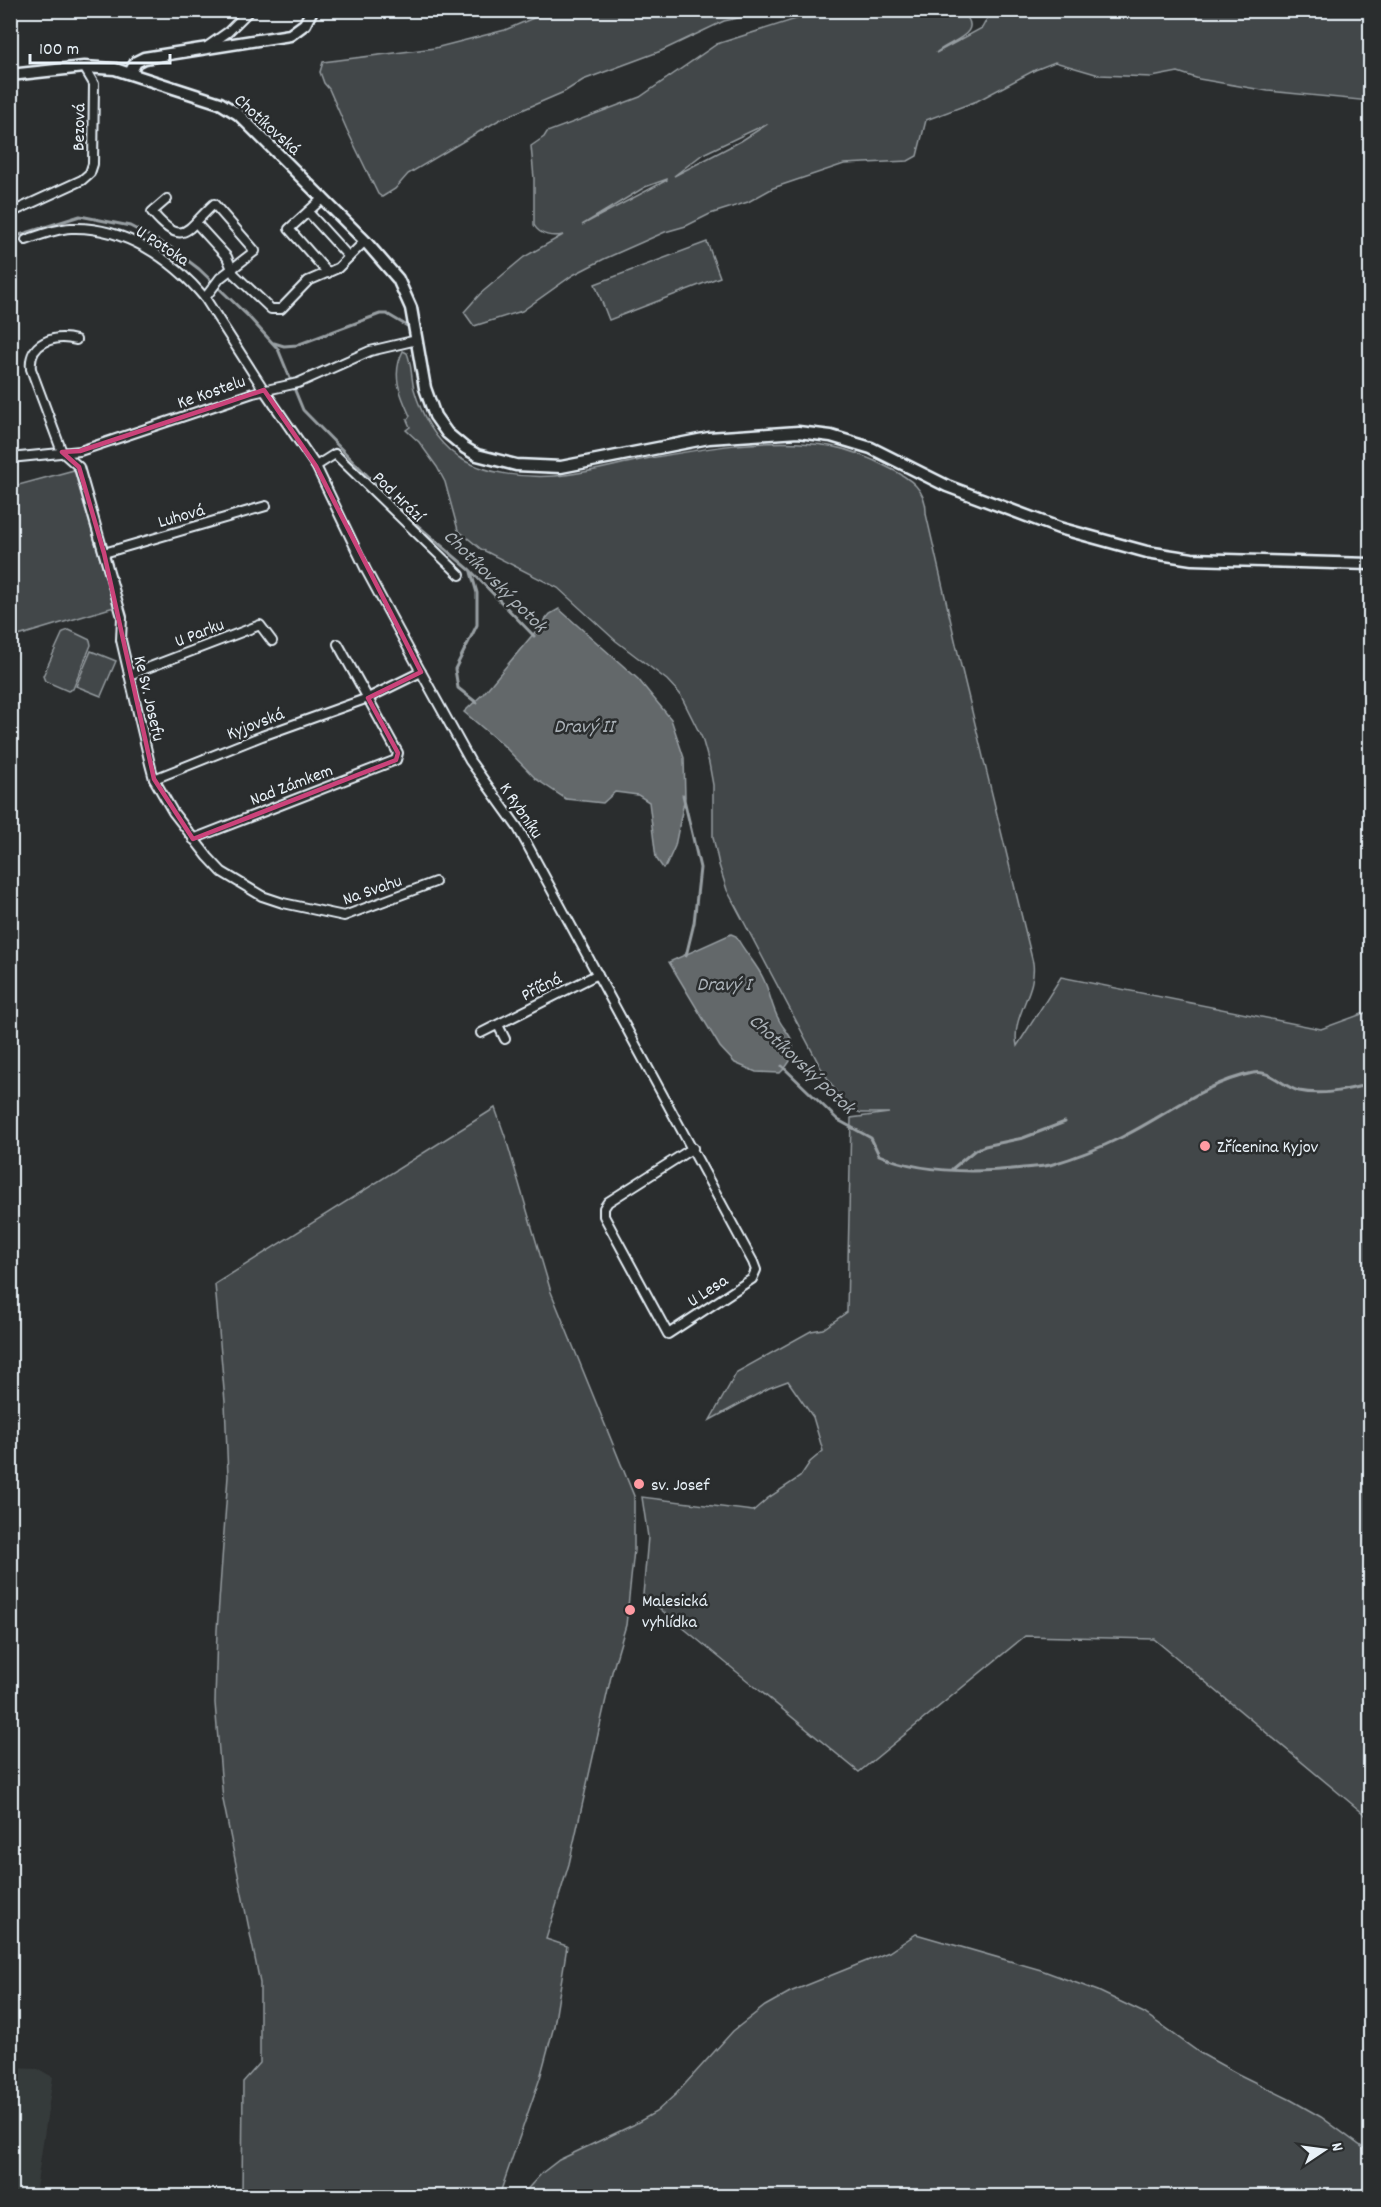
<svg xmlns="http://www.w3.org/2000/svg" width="1381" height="2207" viewBox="0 0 1381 2207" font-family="Dekko,sans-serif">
<rect width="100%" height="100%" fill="#2a2d2e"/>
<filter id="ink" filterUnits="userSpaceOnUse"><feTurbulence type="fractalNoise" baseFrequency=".0167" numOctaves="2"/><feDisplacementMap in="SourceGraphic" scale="12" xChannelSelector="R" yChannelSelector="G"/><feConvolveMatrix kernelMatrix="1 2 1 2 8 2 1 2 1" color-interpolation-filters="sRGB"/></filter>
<g filter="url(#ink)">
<!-- built -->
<polygon fill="#363a3b" points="11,2068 38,2069 53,2077 35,2196 11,2196"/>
<!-- green -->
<g fill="#424648" stroke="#959ca0" stroke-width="1.5" fill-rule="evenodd">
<polygon points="550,11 771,11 724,21 661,51 583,80 564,92 499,120 408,174 395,189 382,197 378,194 347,130 329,89 324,83 320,72 323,62 435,48 505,30"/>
<path d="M 821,11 L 961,11 C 988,34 948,41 936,53 L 982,28 L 989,15 L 986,11 L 1370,11 L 1370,101 L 1268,91 L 1199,79 L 1178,72 L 1152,77 L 1099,75 L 1055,62 L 1035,70 L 977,101 L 926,120 L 917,156 L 908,161 L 844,164 L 773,188 L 748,202 L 710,214 L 686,226 L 665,232 L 604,259 L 573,275 L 522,311 L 474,326 L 464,312 L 480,294 L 524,257 L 563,235 C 553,237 540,236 534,225 L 534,178 L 531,146 L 544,137 L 547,132 L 640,97 L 717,44 ZM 764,125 L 766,125 L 741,141 L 674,176 L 703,154 ZM 667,179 L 667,180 L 582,225 L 645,187 Z"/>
<polygon points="707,242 720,277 609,320 595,284"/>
<path d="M 403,351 L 407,353 C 412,365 411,377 414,389 C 421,414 435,441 458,457 C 484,474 524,478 555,476 C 584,474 611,466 640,460 C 699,449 770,436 830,446 C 851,450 870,458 889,468 C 910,478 927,490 926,514 L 961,666 L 1033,963 C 1037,993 1011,1015 1017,1046 L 1061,977 L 1321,1029 L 1370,1011 L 1370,1819 L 1154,1639 L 1025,1636 L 859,1772 L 643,1595 L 648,1537 L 642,1497 L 753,1511 L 768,1498 L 800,1477 L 810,1462 L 823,1451 L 813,1417 L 788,1381 L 769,1388 L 710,1420 L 737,1372 L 811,1331 L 823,1329 L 847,1312 L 851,1118 L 889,1113 L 861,1113 L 849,1108 L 840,1098 L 821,1068 L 727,890 L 719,865 L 713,837 L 713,785 L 709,763 L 702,738 L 680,694 L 667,680 L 616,641 L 558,588 L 481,549 L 458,530 L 445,482 L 437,467 L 419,442 L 406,430 L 410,427 L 407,420 L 410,416 C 400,394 391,375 403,351 Z"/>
<polygon points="74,470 114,607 18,636 11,611 11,487"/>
<polygon points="69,630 90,640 91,645 73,689 68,691 45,681 43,676 63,632"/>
<polygon points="91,651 116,661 101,696 76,686"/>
<polygon points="495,1108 506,1139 551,1292 634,1496 634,1550 626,1625 612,1672 569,1864 546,1939 567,1946 554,2026 540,2078 499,2196 242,2196 243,2082 260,2063 260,1983 223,1800 215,1703 217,1630 228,1476 225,1402 215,1284"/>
<polygon points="916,1934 1041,1970 1098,1991 1144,2013 1200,2053 1238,2074 1291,2100 1321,2117 1370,2153 1370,2196 521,2196 542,2173 559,2160 633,2125 656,2112 676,2094 733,2031 765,2006 790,1992 889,1952"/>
</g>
<!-- water -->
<g fill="#63686b" stroke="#989fa3" stroke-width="1.5">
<polygon points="559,609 638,679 671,719 684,758 685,797 675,846 666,866 663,868 656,858 649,802 638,795 615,792 603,803 566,799 536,779 503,745 464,712 483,694 550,614"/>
<path d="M 731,934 L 736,936 C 744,952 757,964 764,980 C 770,993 772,1008 779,1020 C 784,1030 794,1037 793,1049 C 793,1059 787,1067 780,1073 L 756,1072 L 735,1063 L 720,1047 L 669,962 Z"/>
</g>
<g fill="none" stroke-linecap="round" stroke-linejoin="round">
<!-- stream -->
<g stroke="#989fa3" stroke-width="3">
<polyline points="10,238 80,216 130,226 170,247 199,269 248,316 278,349 303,410 410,519 470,570 534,636"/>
<polyline points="274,343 284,346 297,345 380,314 387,314 409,327"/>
<polyline points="471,572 477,593 477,625 455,669 458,688 477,703"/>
<polyline points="683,795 700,868 694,923 686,956"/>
<path d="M 782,1066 L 838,1120 L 871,1138 L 879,1155 C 922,1174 976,1173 1023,1168 C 1031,1167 1041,1167 1050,1165 C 1074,1158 1100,1148 1122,1137 C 1167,1115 1204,1083 1253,1073 C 1270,1069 1283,1087 1299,1091 C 1322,1096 1347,1090 1370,1084"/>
<polyline points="952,1169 975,1150 985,1146 1023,1138 1065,1122"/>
</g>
<defs>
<g id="minor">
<polyline points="208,46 228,32 250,10"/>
<polyline points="323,198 289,229 328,273"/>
<path d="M 167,199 L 152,212 C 184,250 187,228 214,204 L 255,251 L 220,278 L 205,298"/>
<polyline points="308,212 349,257"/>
<polyline points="10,213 82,180 90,173 93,164 94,84 84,67"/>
<polyline points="196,223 227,257 234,274 271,309 281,309 308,281 338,268 365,241"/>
<path d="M 26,240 C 40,235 55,229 71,228 C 124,226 172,259 205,298 L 264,390 L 316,466 L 366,570 L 421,672 L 470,761 L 518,828 L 528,846 L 753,1262 L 756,1270 L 752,1279 L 668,1334 L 604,1216 L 604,1208 L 608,1202 L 693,1148"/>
<path d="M 76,340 C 54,334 28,343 31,369 L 62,452 L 79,467 L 122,617 L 121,640 L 150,764 L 154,779 L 173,812 L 208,857 L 222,872 L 262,896 L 283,903 L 344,916 L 435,882"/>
<polyline points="10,458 80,451 253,393 298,383 370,351 417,340"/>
<polyline points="316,466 335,454 460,575"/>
<polyline points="104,553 266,506"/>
<polyline points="129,675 260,625 272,641"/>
<polyline points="154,779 262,736 368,698 421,672"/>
<polyline points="193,839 396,760 398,753 338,644"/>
<polyline points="498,1025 505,1039"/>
<polyline points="481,1033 598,974"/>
</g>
<g id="tertiary">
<polyline points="130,73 136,62 144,58 290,35 305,24 312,10"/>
<polyline points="10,75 84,67 115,69 220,103 238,114 365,241 398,279 411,308 425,388 435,416 447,433 465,448 477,455 516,465 561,467 709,438 798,432 831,436 871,448 947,486 1059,528 1147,552 1192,559 1370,564"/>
</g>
</defs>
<!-- minor casing -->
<use href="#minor" stroke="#e8f1f8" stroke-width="12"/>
<!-- tertiary casing -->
<use href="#tertiary" stroke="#e8f1f8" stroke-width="15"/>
<!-- minor -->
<use href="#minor" stroke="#2a2d2e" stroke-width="8"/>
<!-- tertiary -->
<use href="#tertiary" stroke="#2a2d2e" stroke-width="10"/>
</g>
</g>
<!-- marked area -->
<path fill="none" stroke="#ca437a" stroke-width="4.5" stroke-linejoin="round" d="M 264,390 L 316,466 L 421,672 L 368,698 L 398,753 L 396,760 L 193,839 L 154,779 L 104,553 L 79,467 L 62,452 L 80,451 Z"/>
<!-- markers -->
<g fill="#ff9aa2" stroke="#2a2d2e" stroke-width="2">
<circle cx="1205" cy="1146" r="6"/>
<circle cx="639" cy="1484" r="6"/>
<circle cx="630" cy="1610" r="6"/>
</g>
<g text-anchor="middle" stroke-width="5" stroke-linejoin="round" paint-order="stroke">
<!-- street labels -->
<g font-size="18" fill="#e8f1f8" stroke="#2a2d2e">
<text transform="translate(268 124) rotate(42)" y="6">Chotíkovská</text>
<text transform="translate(78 127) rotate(-89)" y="6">Bezová</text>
<text transform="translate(163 245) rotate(33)" y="6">U Potoka</text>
<text transform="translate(211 391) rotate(-19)" y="6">Ke Kostelu</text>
<text transform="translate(399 496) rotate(44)" y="6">Pod Hrází</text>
<text transform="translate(181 515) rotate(-16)" y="6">Luhová</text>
<text transform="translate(199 632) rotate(-21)" y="6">U Parku</text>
<text transform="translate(150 698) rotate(77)" y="6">Ke Sv. Josefu</text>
<text transform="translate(255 723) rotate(-21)" y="6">Kyjovská</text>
<text transform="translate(291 784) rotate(-21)" y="6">Nad Zámkem</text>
<text transform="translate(522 810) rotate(56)" y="6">K Rybníku</text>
<text transform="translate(372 889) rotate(-19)" y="6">Na Svahu</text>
<text transform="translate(541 986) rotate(-27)" y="6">Příčná</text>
<text transform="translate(707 1290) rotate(-33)" y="6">U Lesa</text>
</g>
<!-- poi labels -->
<g font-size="18" fill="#e8f1f8" stroke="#2a2d2e" text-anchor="start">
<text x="1217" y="1152">Zřícenina Kyjov</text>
<text x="651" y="1490">sv. Josef</text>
<text x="642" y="1606">Malesická<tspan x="642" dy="21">vyhlídka</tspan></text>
</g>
<!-- water labels -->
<g font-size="20" font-style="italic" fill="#acb3b9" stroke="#2a2d2e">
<text transform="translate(496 580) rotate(45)" y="7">Chotíkovský potok</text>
<text x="584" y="732">Dravý II</text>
<text x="724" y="990">Dravý I</text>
<text transform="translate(803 1063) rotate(43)" y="7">Chotíkovský potok</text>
</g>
</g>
<!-- margin -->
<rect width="1381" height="2207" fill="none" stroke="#2a2d2e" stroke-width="36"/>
<rect x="18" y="18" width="1345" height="2171" fill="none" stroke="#e8f1f8" stroke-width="2" filter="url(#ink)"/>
<!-- north arrow -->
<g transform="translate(1324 2150) rotate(77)" stroke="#2a2d2e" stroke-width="4.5" paint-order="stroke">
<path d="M0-4.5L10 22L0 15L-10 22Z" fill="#e8f1f8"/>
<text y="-9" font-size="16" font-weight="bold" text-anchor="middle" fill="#e8f1f8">N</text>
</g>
<!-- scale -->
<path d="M30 54v9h140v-9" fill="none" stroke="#e8f1f8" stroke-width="3"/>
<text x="39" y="54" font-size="18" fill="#e8f1f8" stroke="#2a2d2e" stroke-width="4.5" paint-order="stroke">100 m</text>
</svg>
